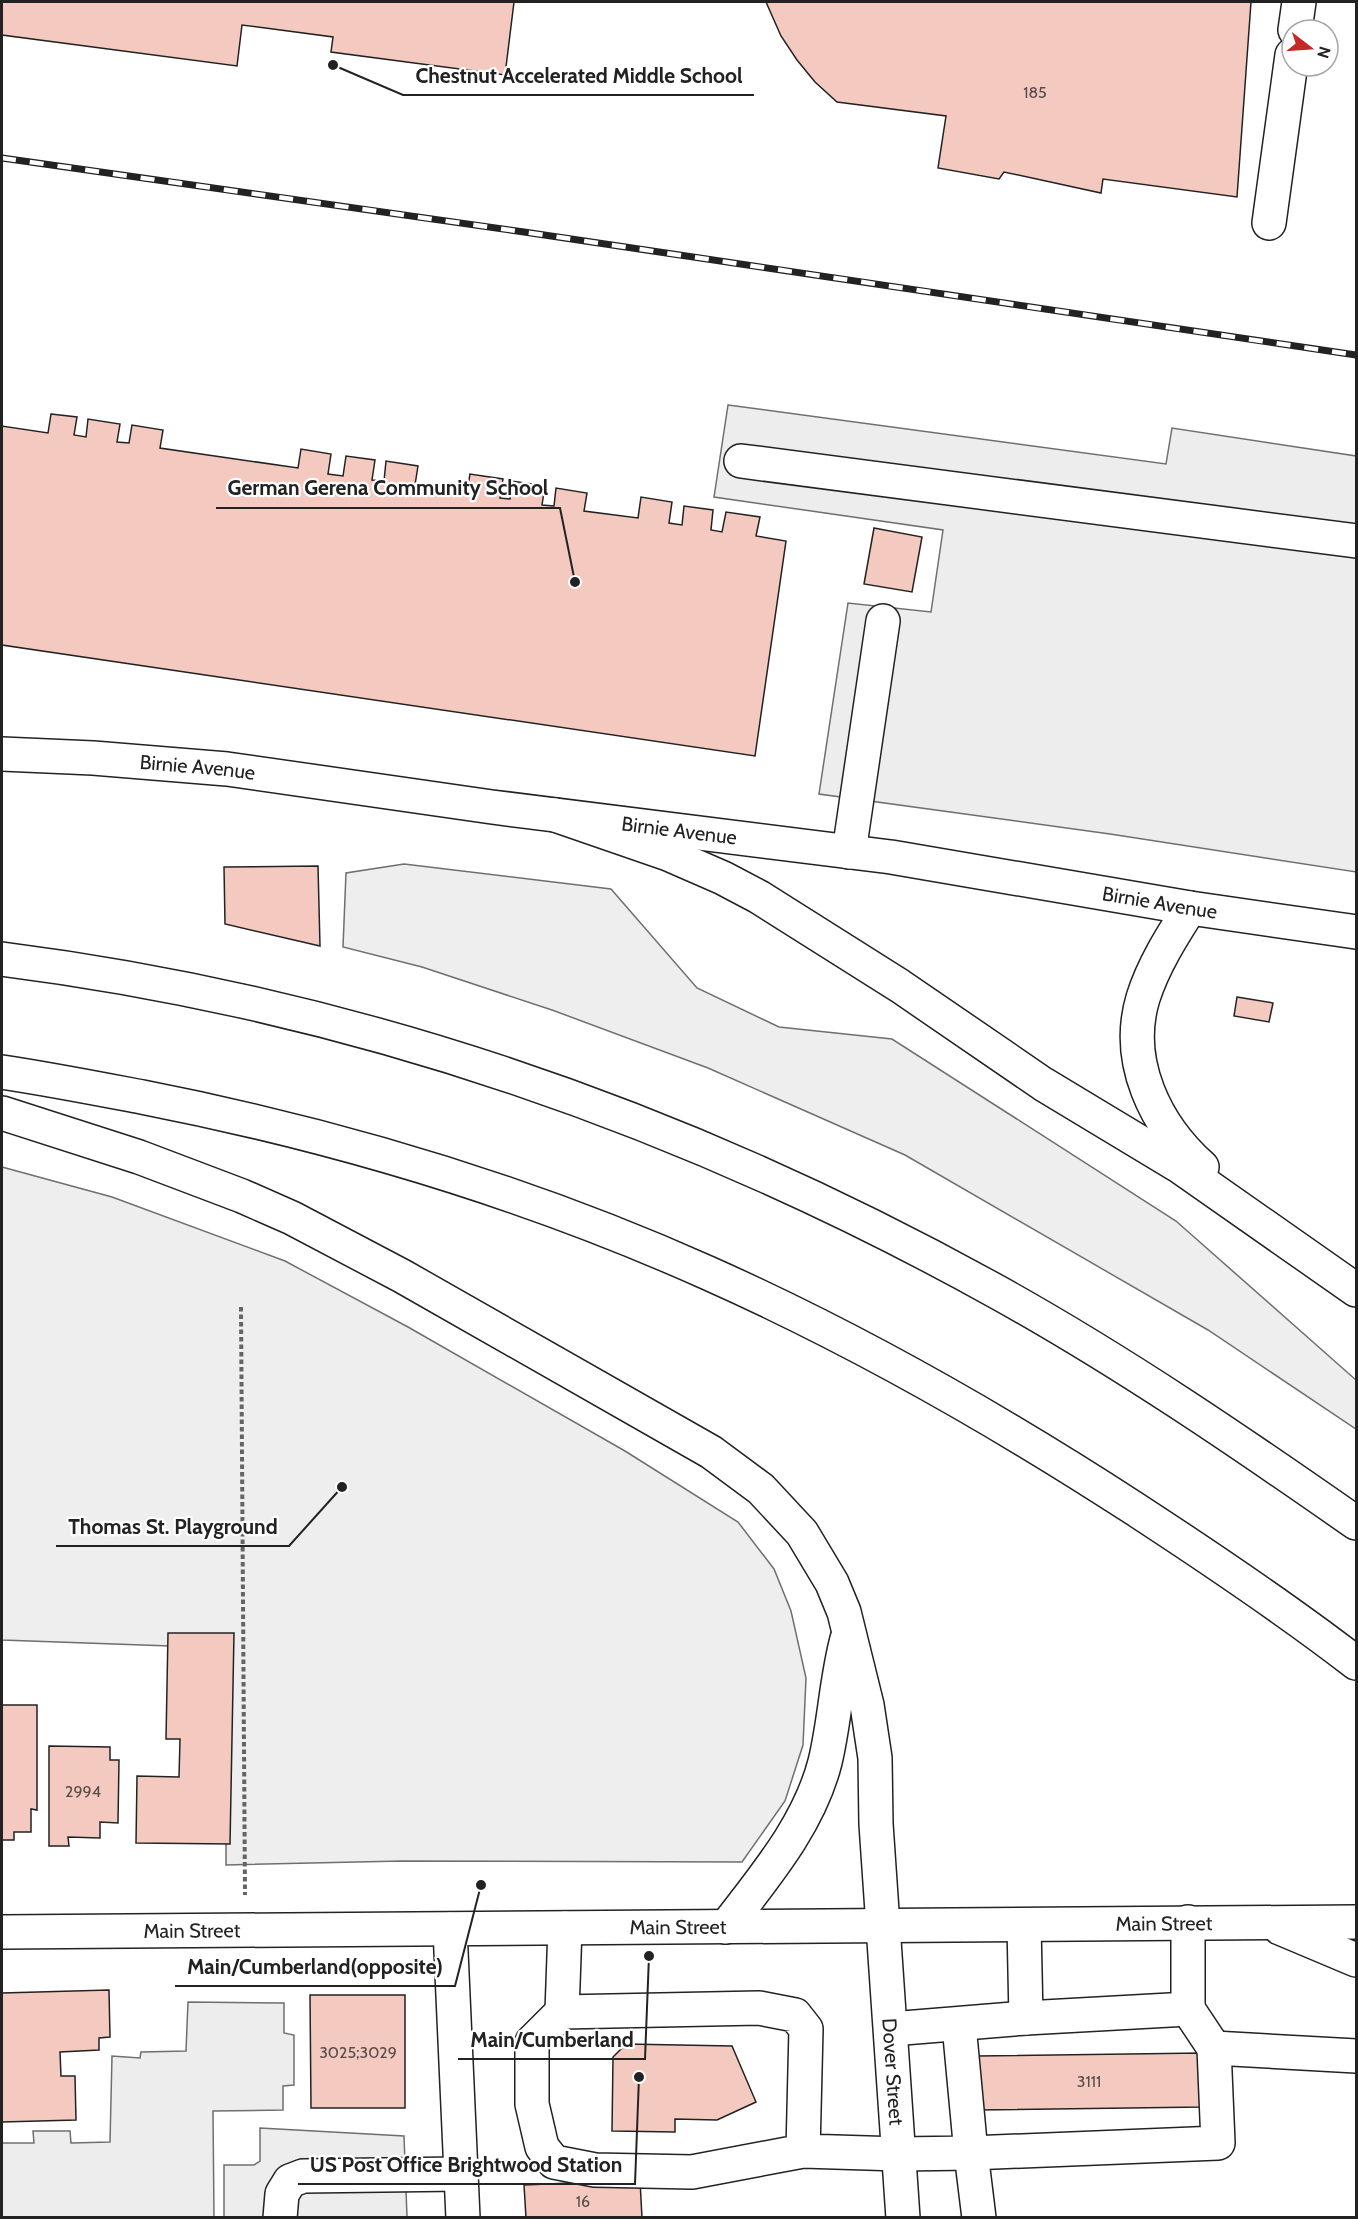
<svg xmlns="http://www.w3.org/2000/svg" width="1358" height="2219" viewBox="0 0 1358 2219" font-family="Cabin,sans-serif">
<rect width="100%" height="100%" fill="#fff"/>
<!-- green -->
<g fill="#eee" stroke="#6f6f6f" stroke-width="1.5">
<polygon points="404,864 611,889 697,988 779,1027 892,1039 1176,1221 1356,1380 1356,1429 1208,1330 905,1155 708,1068 552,1010 422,967 343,947 346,873"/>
<polygon points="2,1167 112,1197 285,1261 408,1327 625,1451 738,1522 774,1569 791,1611 806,1678 803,1745 785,1801 742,1862 402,1861 226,1865 226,1648 2,1640"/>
</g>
<!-- parking -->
<g fill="#ededed" stroke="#6f6f6f" stroke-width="1.5">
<polygon points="728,405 1166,464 1172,428 1356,456 1356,872 1110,834 819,794 848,603 931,612 943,530 714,497"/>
<polygon points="188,2002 284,2003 284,2033 294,2035 294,2085 283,2086 283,2110 213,2111 214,2217 2,2217 2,2143 34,2143 33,2131 70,2131 71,2143 110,2142 112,2056 140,2058 141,2052 186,2051"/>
<polygon points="260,2128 404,2136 407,2217 224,2217 224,2165 254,2165 260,2161"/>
</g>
<!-- building -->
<g fill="#f3c9c0" stroke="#222" stroke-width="1.5">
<polygon points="2,2 514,2 505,75 331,52 333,37 242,25 237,66 2,35"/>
<polygon points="766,2 1251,2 1237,197 1103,179 1101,193 1004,172 999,179 938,168 946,116 837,102 815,82 797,60 781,36"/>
<polygon points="51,414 77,417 74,435 86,437 88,419 120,424 117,442 129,443 132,425 163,430 160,448 298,468 301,449 331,454 328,474 343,476 346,456 375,460 372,480 384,481 386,461 418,466 415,485 467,492 470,474 503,479 500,498 510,499 512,481 545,486 542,505 554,506 556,488 587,493 584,511 638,518 641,497 672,502 669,523 682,525 684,506 713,510 711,530 722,532 726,512 760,517 756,536 786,541 755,756 2,645 2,426 48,433"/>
<polygon points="874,528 922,537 912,592 864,584"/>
<polygon points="318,866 320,946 225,924 224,867"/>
<polygon points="1237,997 1273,1003 1269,1022 1234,1016"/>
<polygon points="168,1633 234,1633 230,1844 136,1843 137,1776 179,1777 180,1739 166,1739"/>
<polygon points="2,1705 37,1705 37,1810 31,1809 31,1832 14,1832 14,1840 2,1840"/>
<polygon points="49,1746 110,1747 110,1760 119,1760 118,1823 100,1822 100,1838 68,1837 69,1846 49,1846"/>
<polygon points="109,1990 110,2037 99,2038 99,2050 60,2052 61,2076 75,2076 76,2120 2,2122 2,1993"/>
<polygon points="310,1995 405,1995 405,2108 311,2108"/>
<polygon points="626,2044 732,2046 756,2102 717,2120 675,2119 675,2132 612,2131 613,2057"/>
<polygon points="1202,2053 1203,2107 976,2110 976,2056"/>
<polygon points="640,2180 642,2218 526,2218 524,2185"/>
</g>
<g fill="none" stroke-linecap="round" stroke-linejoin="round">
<defs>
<g id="minor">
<polyline points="1295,30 1299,2"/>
<polyline points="1269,223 1292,55"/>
<polyline points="741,461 1356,541"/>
<polyline points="849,852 883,621"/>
<polyline points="1024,1925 1026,2018 1188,2009 1188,1922"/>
<path id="s1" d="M 883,1926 L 903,2218"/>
<polyline points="450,1929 463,2218"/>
<polyline points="562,2012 565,1928"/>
<polyline points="891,2029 1026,2018"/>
<polyline points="1214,2048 1356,2056"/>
<polyline points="803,2151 692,2172 595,2170 554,2162 542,2147 532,2104 532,2042 562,2012 759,2008 795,2015 806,2029 803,2151 899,2154 971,2153 959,2025"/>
<polyline points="280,2218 282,2194 290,2181 303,2176 461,2174"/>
<polyline points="979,2218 971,2153 1218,2143 1214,2048 1188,2009"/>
</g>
<g id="major">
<path id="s2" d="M 2,754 L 93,758 L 227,769 L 492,807 L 891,857 L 1190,908 L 1356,932"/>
<polyline points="1280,1928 1356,1960"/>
<path id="s3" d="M 2,1932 L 1356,1922"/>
</g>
<g id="highway">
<polyline points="555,815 668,854 723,878 759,897 900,986 1043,1084 1179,1166 1356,1290"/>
<path d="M 1190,908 C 1172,936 1153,966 1143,998 C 1124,1061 1155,1125 1202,1167"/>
<path d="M 2,959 C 356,1004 688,1120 999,1293 C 1123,1362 1240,1442 1356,1523"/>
<path d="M 2,1072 C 49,1079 95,1088 142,1097 C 336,1135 527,1192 708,1273 C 856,1339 998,1420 1135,1509 C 1210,1558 1285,1608 1356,1663"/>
<polyline points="2,1113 139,1157 242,1196 292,1218 402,1276 711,1452 761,1489 802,1533 832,1583 844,1612 867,1705 875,1758 876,1824 883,1926"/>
<path d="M 726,1927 C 764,1877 809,1825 825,1762 C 835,1721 836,1680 847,1639"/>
</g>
</defs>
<!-- minor casing -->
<use href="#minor" stroke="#222" stroke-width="36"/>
<!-- major casing -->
<use href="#major" stroke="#222" stroke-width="36"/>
<!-- highway casing -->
<use href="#highway" stroke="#222" stroke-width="36"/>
<!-- path -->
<polyline stroke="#646464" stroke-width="4" stroke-dasharray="4.5 3" stroke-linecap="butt" points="241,1307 245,1895"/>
<!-- minor -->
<use href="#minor" stroke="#fff" stroke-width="33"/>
<!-- major -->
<use href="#major" stroke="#fff" stroke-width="33"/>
<!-- highway -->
<use href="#highway" stroke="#fff" stroke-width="33"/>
<defs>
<polyline id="rail" points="2,158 524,232 1356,355"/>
</defs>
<!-- rail casing -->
<use href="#rail" stroke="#222" stroke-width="7"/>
<!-- rail -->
<use href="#rail" stroke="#fff" stroke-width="4.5" stroke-dasharray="14" stroke-linecap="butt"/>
</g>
<g text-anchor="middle" stroke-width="4.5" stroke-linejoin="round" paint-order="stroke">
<!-- number labels -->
<g font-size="16" fill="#564c4a">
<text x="1035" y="98">185</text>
<text x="83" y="1797">2994</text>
<text x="358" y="2058">3025;3029</text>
<text x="1089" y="2087">3111</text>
<text x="583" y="2207">16</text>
</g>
<!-- street labels -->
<g font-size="20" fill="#222" stroke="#fff">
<text dy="7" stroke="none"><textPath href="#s2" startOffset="196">Birnie Avenue</textPath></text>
<text dy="7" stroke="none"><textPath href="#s2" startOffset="682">Birnie Avenue</textPath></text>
<text dy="7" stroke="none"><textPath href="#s2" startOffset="1168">Birnie Avenue</textPath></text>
<text dy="7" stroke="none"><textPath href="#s3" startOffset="1162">Main Street</textPath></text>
<text dy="7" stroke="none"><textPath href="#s3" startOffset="676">Main Street</textPath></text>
<text dy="7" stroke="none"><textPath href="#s3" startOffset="190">Main Street</textPath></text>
<text dy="7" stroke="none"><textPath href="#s1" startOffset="146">Dover Street</textPath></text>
</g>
</g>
<!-- callouts -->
<path fill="none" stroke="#222" stroke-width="2" d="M333 65L403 95H754M575 582L560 508H216M342 1487L289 1546H56M481 1885L455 1986H175M649 1956L645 2059H458M639 2077L635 2184H298"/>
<g fill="#222" stroke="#fff" stroke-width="2">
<circle cx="333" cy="65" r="6"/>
<circle cx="575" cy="582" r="6"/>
<circle cx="342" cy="1487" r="6"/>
<circle cx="481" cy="1885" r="6"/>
<circle cx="649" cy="1956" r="6"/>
<circle cx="639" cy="2077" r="6"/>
</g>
<g font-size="21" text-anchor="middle" font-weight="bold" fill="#222" stroke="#fff" stroke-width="4.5" stroke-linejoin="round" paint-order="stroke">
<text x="579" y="83">Chestnut Accelerated Middle School</text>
<text x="388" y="495">German Gerena Community School</text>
<text x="173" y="1534">Thomas St. Playground</text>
<text x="315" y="1974">Main/Cumberland(opposite)</text>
<text x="552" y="2047">Main/Cumberland</text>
<text x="466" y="2172">US Post Office Brightwood Station</text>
</g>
<!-- border -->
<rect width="1358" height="2219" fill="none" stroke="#222222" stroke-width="6"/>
<!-- north arrow -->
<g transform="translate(1310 48) rotate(107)"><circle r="28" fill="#ffffff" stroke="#a7a7a7" stroke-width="1.5"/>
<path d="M0-4.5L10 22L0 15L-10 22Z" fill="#c62828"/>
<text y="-9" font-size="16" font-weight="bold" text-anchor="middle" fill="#222222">N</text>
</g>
</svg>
